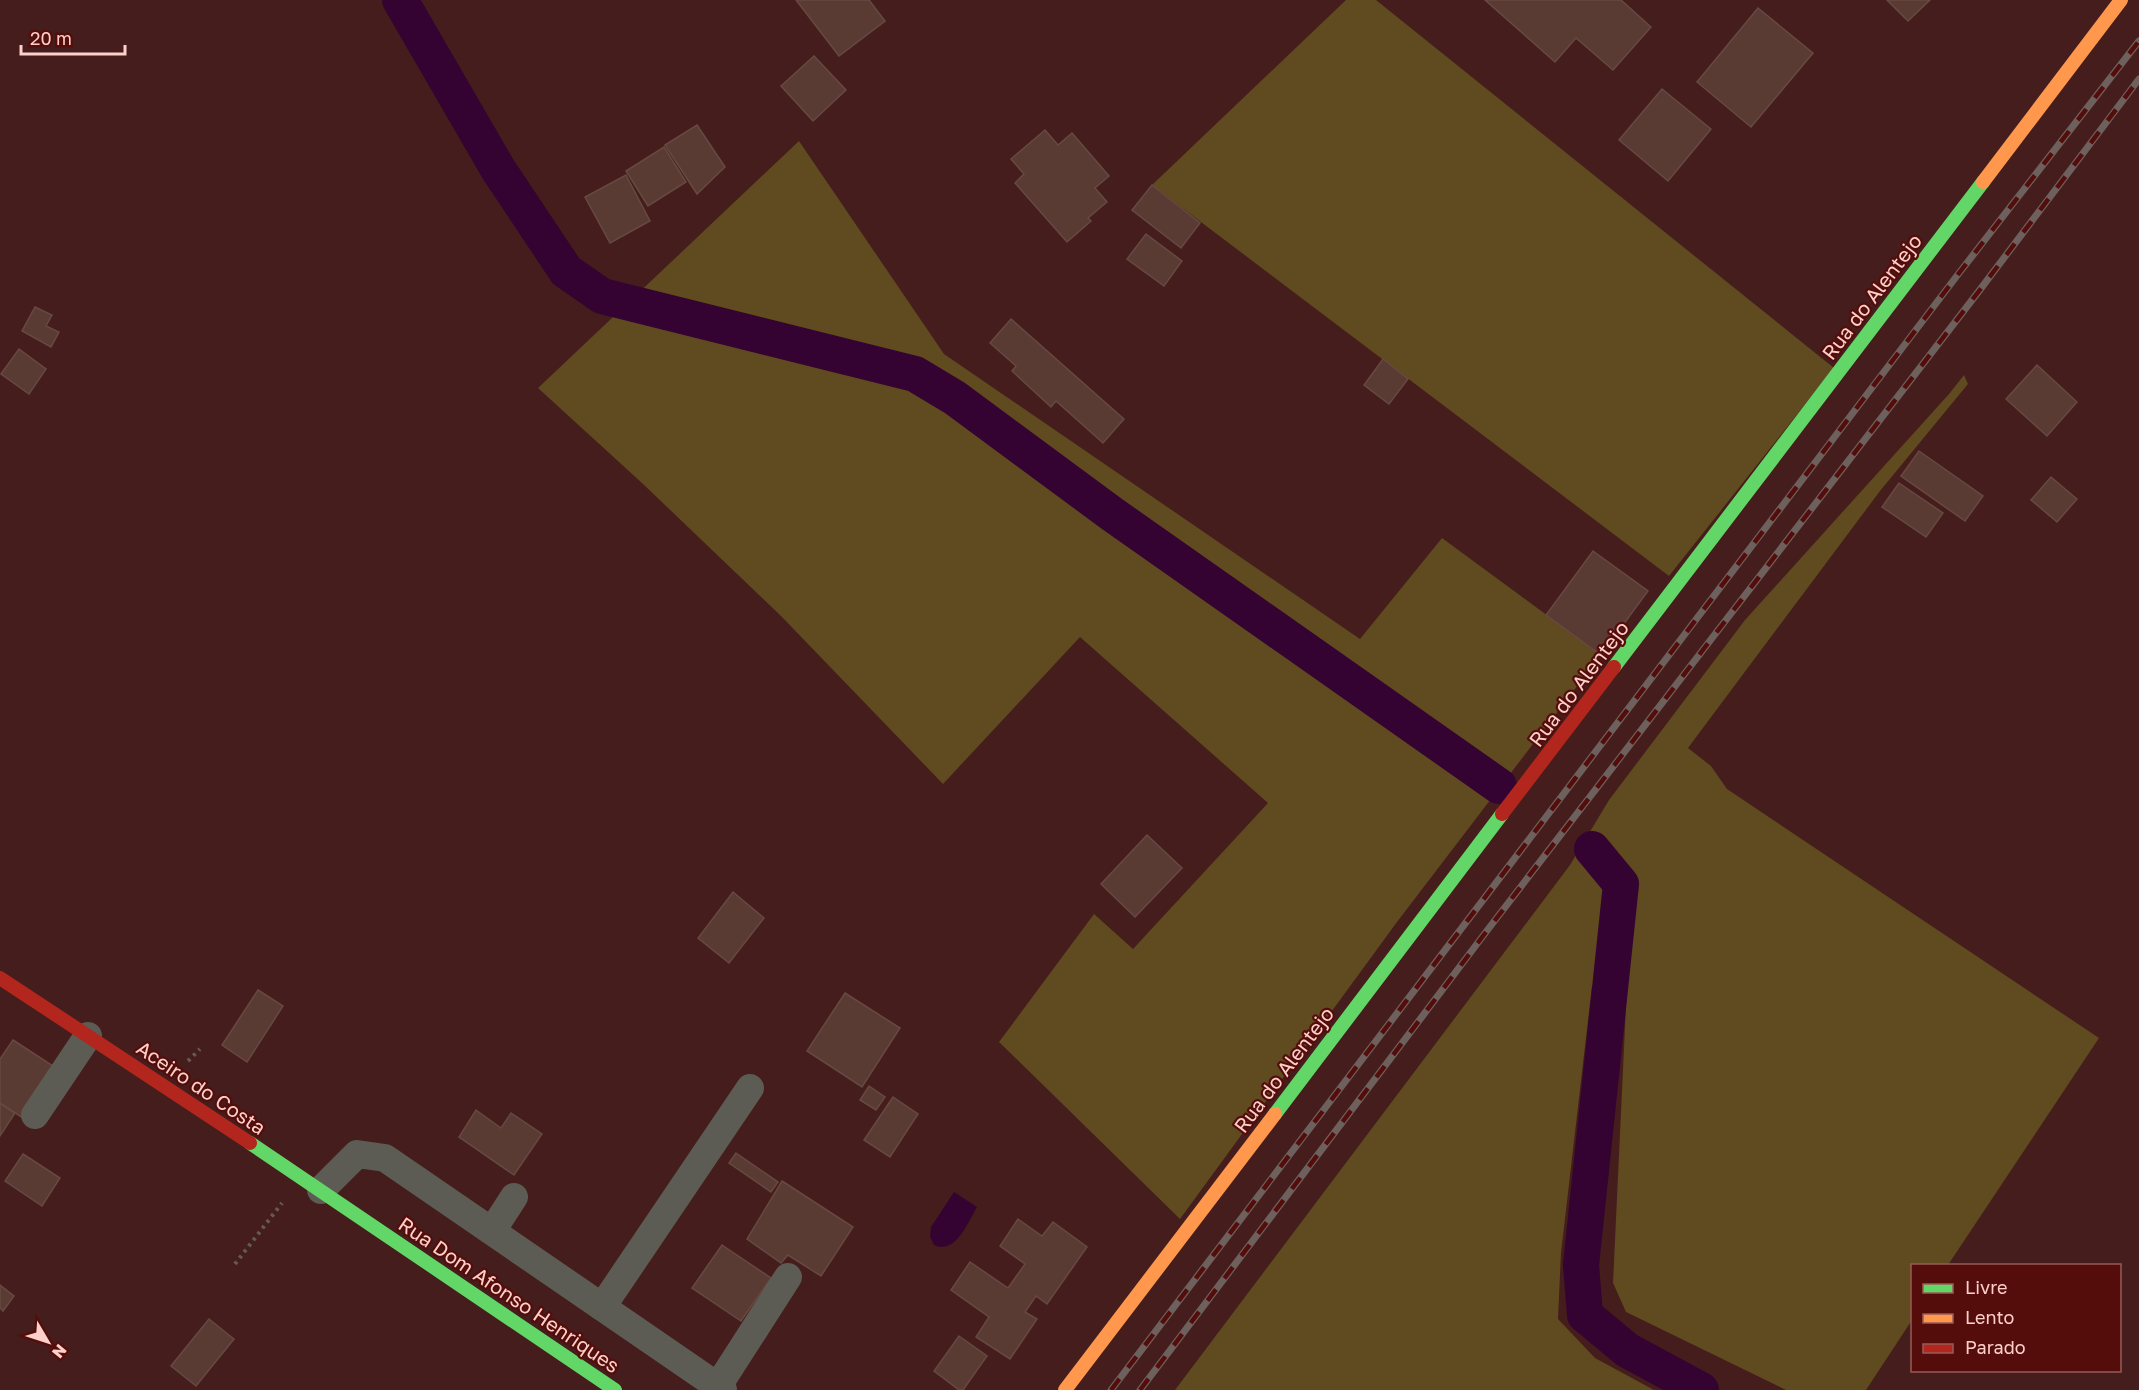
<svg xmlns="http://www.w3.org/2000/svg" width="2139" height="1390" viewBox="0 0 2139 1390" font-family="'Golos Text',sans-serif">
<rect width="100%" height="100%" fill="#441d1c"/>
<!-- green -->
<g fill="#604a1f">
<polygon points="1346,0 1376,0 1834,368 1669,576 1152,185"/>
<polygon points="799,141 944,354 1360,639 1442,538 1601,655 1397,922 1180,1219 999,1042 1094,914 1133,949 1268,803 1080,637 943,784 781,616 643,484 538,388"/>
<polygon points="1964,375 1968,384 1880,491 1688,748 1711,766 1727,789 2099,1038 1948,1265 1912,1266 1912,1320 1866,1390 1786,1390 1626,1312 1613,1283 1627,984 1592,986 1561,1253 1558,1319 1595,1358 1654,1390 1175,1390 1570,865 1609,800 1745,620 1949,394"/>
</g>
<!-- water -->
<path fill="#340331" d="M 954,1192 L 977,1207 C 968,1222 956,1255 934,1245 L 930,1237 L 931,1227 Z"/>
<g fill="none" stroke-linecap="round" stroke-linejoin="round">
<!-- canal -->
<g stroke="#340331" stroke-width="36">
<polyline points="400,0 498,169 566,271 602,296 915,374 955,398 1112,514 1499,786"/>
<polyline points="1592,849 1621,884 1581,1265 1585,1315 1627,1350 1701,1390"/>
</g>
</g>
<!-- building -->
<g fill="#5a3b34" stroke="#684941" stroke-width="1.5">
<polygon points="796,0 869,0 885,21 839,56"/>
<polygon points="1485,0 1621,0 1651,27 1613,70 1576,38 1555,62"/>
<polygon points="1887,0 1930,0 1908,21"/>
<polygon points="1758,8 1813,53 1751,127 1697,82"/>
<polygon points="814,56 846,90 813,121 781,86"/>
<polygon points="1662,89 1711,129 1668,181 1619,140"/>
<polygon points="697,125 725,167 697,194 665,145"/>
<polygon points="1045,130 1058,145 1072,133 1109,176 1095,188 1107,202 1088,218 1091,221 1067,242 1015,183 1024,174 1011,159"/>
<polygon points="664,147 686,182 648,206 626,171"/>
<polygon points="626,175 650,221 610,243 585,197"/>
<polygon points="1152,185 1200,223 1181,248 1132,210"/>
<polygon points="1146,234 1182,261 1164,286 1127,259"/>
<polygon points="35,307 52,315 46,326 59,332 51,347 22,331"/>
<polygon points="1011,319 1124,419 1103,443 1056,401 1051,407 1012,371 1016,366 990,343"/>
<polygon points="19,349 46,369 29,394 1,374"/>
<polygon points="1383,359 1408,379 1389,404 1364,385"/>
<polygon points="2037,365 2077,402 2047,436 2006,399"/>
<polygon points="1919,451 1983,496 1965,521 1901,476"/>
<polygon points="2051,477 2077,499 2057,522 2031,500"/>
<polygon points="1899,483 1943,513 1926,537 1882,507"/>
<polygon points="1593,551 1648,591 1601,655 1546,615"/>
<polygon points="1147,835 1182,868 1135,917 1101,884"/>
<polygon points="733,892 764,918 729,963 698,938"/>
<polygon points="258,990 283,1006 247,1062 222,1045"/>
<polygon points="845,993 900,1028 862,1087 807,1051"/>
<polygon points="13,1040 56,1068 23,1118 0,1103 0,1059"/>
<polygon points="869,1086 885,1097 876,1110 860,1100"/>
<polygon points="893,1097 918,1114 890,1157 864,1140"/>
<polygon points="1,1104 15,1113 0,1136 0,1106"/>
<polygon points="476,1110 501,1128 511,1113 542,1134 514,1175 459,1137"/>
<polygon points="736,1153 778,1182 771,1192 729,1163"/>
<polygon points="23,1154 60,1178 42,1206 5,1181"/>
<polygon points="782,1181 853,1227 821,1276 788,1255 781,1263 747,1239"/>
<polygon points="1018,1219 1042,1236 1053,1222 1087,1247 1047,1304 1036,1296 1025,1312 1037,1319 1010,1359 976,1337 989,1317 951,1290 970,1262 1008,1288 1025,1264 1000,1246"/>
<polygon points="722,1245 771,1278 741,1321 692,1288"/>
<polygon points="0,1285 14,1296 3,1311 0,1308"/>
<polygon points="209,1319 234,1339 196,1386 171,1366"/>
<polygon points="959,1336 987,1356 963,1390 959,1390 934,1371"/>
</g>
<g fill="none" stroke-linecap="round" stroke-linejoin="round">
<!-- path -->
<g stroke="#655955" stroke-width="4" stroke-dasharray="3 4.5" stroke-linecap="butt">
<polyline points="188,1061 200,1049"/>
<polyline points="235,1264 282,1203"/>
</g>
<!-- street -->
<g stroke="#5c5c54" stroke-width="28">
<polyline points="35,1115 88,1036"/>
<polyline points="321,1190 357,1154 385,1158 723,1390"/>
<polyline points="492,1231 514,1197"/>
<polyline points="602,1307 750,1088"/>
<polyline points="718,1386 788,1277"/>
</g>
<!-- fast -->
<g stroke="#63d668" stroke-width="14">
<polyline points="1614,667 1983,182"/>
<polyline points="1275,1114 1502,814"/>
<polyline points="250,1143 615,1390"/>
</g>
<!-- slow -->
<g stroke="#ff974d" stroke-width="14">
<polyline points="1983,182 2121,0"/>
<polyline points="1065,1390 1275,1114"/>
</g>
<!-- jam -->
<g stroke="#b3261e" stroke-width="14">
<polyline points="1502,814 1614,667"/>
<polyline points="0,978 250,1143"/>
</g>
<defs>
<g id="rail">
<polyline points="1111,1390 1956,277 2139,41"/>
<polyline points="1140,1390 1489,928 1979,291 2139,79"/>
</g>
</defs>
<!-- rail casing -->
<use href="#rail" stroke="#6d605d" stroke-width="7"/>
<!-- rail -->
<use href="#rail" stroke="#550d0b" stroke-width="4.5" stroke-dasharray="14" stroke-linecap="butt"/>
</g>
<g text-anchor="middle" stroke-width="4.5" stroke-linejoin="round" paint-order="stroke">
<!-- street labels -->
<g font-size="20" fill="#fdd0c9" stroke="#550d0b">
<text transform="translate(1872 297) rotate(-53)" y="7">Rua do Alentejo</text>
<text transform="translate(1579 684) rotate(-53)" y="7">Rua do Alentejo</text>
<text transform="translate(1284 1070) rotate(-53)" y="7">Rua do Alentejo</text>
<text transform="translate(201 1088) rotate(34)" y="7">Aceiro do Costa</text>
<text transform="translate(509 1295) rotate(34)" y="7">Rua Dom Afonso Henriques</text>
</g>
</g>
<!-- legend -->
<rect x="1911" y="1264" width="210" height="108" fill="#550d0b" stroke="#985b57" stroke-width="1.5"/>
<rect x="1923" y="1284" width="30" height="9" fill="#63d668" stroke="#985b57" stroke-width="1.5"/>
<text x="1965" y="1294" font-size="18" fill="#fdd0c9">Livre</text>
<rect x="1923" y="1314" width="30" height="9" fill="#ff974d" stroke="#985b57" stroke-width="1.5"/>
<text x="1965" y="1324" font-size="18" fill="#fdd0c9">Lento</text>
<rect x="1923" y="1344" width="30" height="9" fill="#b3261e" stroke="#985b57" stroke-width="1.5"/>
<text x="1965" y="1354" font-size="18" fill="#fdd0c9">Parado</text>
<!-- north arrow -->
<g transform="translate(48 1342) rotate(129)" stroke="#550d0b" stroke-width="4.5" paint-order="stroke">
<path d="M0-4.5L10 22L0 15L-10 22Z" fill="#fdd0c9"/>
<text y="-9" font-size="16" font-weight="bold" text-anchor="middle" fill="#fdd0c9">N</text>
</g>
<!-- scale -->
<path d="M21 45v9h104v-9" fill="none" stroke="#fdd0c9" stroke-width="3"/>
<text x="30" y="45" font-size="18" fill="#fdd0c9" stroke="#550d0b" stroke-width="4.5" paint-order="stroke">20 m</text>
</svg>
